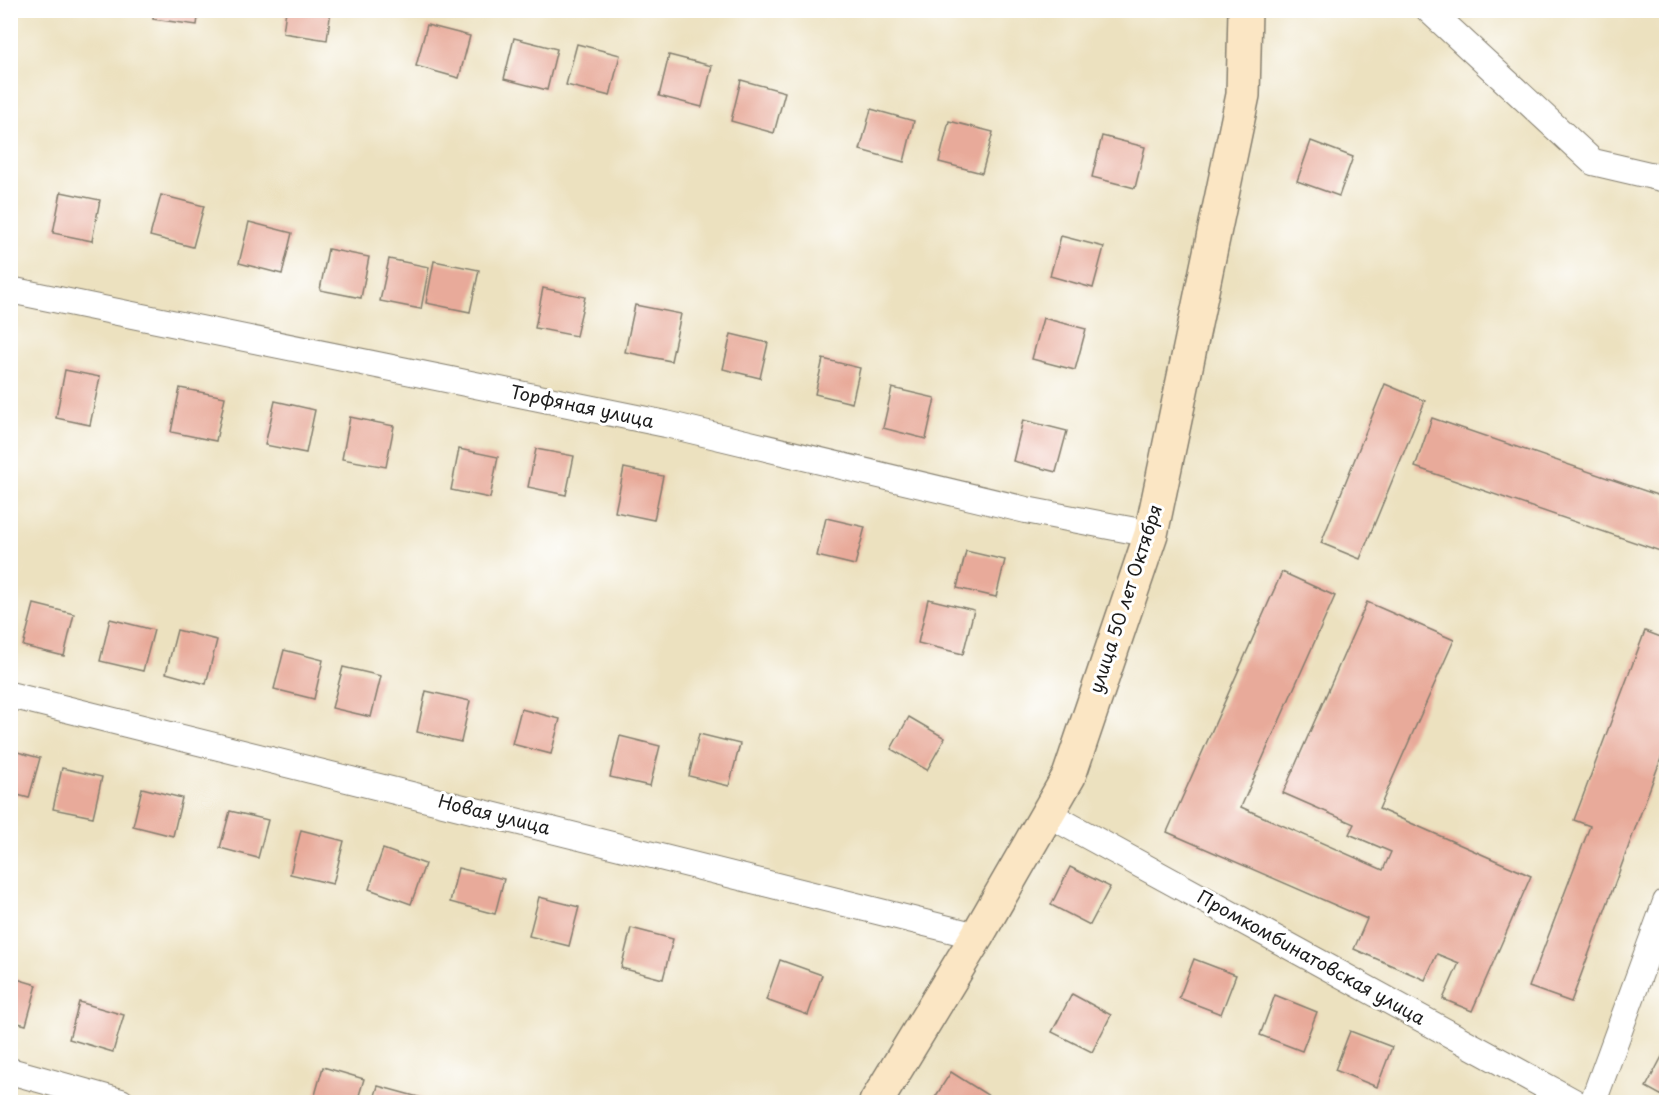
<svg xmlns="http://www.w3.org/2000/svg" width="1677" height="1113" viewBox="0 0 1677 1113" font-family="'Playpen Sans',sans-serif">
<rect width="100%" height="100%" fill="#fff"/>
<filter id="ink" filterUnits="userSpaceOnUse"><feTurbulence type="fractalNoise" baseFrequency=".0167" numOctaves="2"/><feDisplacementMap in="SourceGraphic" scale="12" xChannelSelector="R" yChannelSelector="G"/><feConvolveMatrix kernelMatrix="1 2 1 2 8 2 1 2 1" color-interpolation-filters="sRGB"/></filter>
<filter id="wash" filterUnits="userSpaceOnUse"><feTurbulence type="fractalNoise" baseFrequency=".008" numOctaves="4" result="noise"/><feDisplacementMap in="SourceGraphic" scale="24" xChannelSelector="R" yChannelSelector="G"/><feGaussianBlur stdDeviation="1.35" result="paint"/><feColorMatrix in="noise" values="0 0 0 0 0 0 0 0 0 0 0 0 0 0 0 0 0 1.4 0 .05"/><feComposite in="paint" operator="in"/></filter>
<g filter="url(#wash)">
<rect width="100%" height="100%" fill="#ece1bf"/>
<g id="blocks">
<!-- building -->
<g fill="#e8aa9a">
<polygon points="154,10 199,10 197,25 153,19"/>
<polygon points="286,10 331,10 327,40 283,33"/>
<polygon points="427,25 470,36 459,78 416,66"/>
<polygon points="514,38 557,49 547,90 504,79"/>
<polygon points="577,44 620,55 610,96 566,85"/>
<polygon points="669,55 712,66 702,107 659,96"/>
<polygon points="741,80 785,92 774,133 731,121"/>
<polygon points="871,109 914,121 904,162 860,150"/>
<polygon points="949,121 993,132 982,173 939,162"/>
<polygon points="1102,136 1145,147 1135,188 1092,177"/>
<polygon points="1311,141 1353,157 1339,196 1297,181"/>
<polygon points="61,192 100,200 92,241 53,233"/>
<polygon points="161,195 204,206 193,247 150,236"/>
<polygon points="249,222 292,233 282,274 239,263"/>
<polygon points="1061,236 1104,247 1093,288 1050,276"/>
<polygon points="328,249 369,257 361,298 320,290"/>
<polygon points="389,259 429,267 421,309 380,301"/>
<polygon points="434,261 479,270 470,312 426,303"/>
<polygon points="543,288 585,297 576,336 535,328"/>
<polygon points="635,305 681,314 671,361 625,352"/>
<polygon points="1043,318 1086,329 1075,370 1032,359"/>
<polygon points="731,334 768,343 760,378 723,369"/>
<polygon points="823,359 860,368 852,403 815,394"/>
<polygon points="65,370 100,377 90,425 56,418"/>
<polygon points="1385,384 1425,401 1360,559 1321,543"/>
<polygon points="180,388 225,397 216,441 171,432"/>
<polygon points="892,388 935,398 926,439 883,428"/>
<polygon points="275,401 315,410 306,453 265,445"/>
<polygon points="350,417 394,426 386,467 342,459"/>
<polygon points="1432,418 1666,498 1666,553 1415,467"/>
<polygon points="1023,420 1067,431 1056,472 1013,461"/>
<polygon points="459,449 498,457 490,498 451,490"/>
<polygon points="536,449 574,456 566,495 528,487"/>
<polygon points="624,468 663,476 654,520 615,512"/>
<polygon points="826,518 865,527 855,565 817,556"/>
<polygon points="966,551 1005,560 996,597 957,588"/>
<polygon points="1282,572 1335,596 1241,807 1383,870 1391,852 1349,834 1354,824 1283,793 1367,602 1454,640 1379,809 1531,876 1472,1011 1443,999 1459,963 1437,954 1425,980 1354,949 1367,919 1167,832"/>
<polygon points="928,599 974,610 963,654 918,643"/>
<polygon points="34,604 74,614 64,656 23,646"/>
<polygon points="110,619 154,630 143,671 100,661"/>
<polygon points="177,630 217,640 206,684 166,673"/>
<polygon points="1645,631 1666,639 1666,745 1571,1002 1529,987 1590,826 1574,820"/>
<polygon points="284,650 323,660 314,699 274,689"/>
<polygon points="343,667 381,676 371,717 332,708"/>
<polygon points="426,691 470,701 461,742 417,732"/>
<polygon points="521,709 560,719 551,754 512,744"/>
<polygon points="909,717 945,738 927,770 891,749"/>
<polygon points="699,734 740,744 729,786 689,776"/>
<polygon points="620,736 660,746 650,786 610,777"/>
<polygon points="10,750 40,758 29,798 10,793"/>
<polygon points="62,768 102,777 93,817 53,809"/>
<polygon points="142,788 182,798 173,836 133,826"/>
<polygon points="230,811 268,820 258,858 220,848"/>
<polygon points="301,830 344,841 333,884 290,874"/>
<polygon points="383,849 425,864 411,904 369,889"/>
<polygon points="1070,867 1110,887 1090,925 1051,905"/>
<polygon points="458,868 504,879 495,914 450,902"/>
<polygon points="539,897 579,907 569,946 529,936"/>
<polygon points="631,928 673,939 663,979 621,968"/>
<polygon points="1194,959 1236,975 1221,1014 1179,998"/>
<polygon points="780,960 822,975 808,1015 766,1000"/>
<polygon points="10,977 37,985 26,1025 10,1021"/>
<polygon points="1072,994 1111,1015 1092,1052 1052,1032"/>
<polygon points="1275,995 1317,1012 1302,1051 1260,1035"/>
<polygon points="79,1002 124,1015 113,1052 69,1039"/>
<polygon points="1350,1031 1392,1047 1377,1087 1335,1070"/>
<polygon points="1666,1049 1666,1098 1646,1087"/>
<polygon points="323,1067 364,1079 357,1102 313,1102"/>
<polygon points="951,1072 989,1096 985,1102 932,1102"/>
<polygon points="378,1086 422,1098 421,1102 373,1102"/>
</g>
</g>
</g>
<g filter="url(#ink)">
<use href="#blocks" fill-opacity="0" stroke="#847e6e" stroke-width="1.5"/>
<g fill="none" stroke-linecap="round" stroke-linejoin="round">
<defs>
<g id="minor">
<polyline points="1429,10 1593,162 1666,179"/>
<polyline points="10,290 666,424 1026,510 1151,534"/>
<polyline points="10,695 977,936"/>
<polyline points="1048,814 1574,1102"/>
<polyline points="10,1071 121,1102"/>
<polyline points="1593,1102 1666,902"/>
</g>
<polyline id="secondary" points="876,1102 977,936 1069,776 1151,534 1243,95 1245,10"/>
</defs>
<!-- minor casing -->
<use href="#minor" stroke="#847e6e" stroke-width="28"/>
<!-- secondary casing -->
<use href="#secondary" stroke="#847e6e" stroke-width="36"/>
<!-- minor -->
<use href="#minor" stroke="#fff" stroke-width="26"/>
<!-- secondary -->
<use href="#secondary" stroke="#fbe6c4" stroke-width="33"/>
</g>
</g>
<g text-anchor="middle" stroke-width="6" stroke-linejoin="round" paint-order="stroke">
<!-- street labels -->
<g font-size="18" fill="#1c1c1c" stroke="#fff">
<text transform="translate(582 407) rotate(12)" y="6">Торфяная улица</text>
<text transform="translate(1126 599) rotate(-72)" y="6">улица 50 лет Октября</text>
<text transform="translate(494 815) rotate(14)" y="6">Новая улица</text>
<text transform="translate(1311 958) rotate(29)" y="6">Промкомбинатовская улица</text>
</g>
</g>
<!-- margin -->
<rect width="1677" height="1113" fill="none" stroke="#fff" stroke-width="36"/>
</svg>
